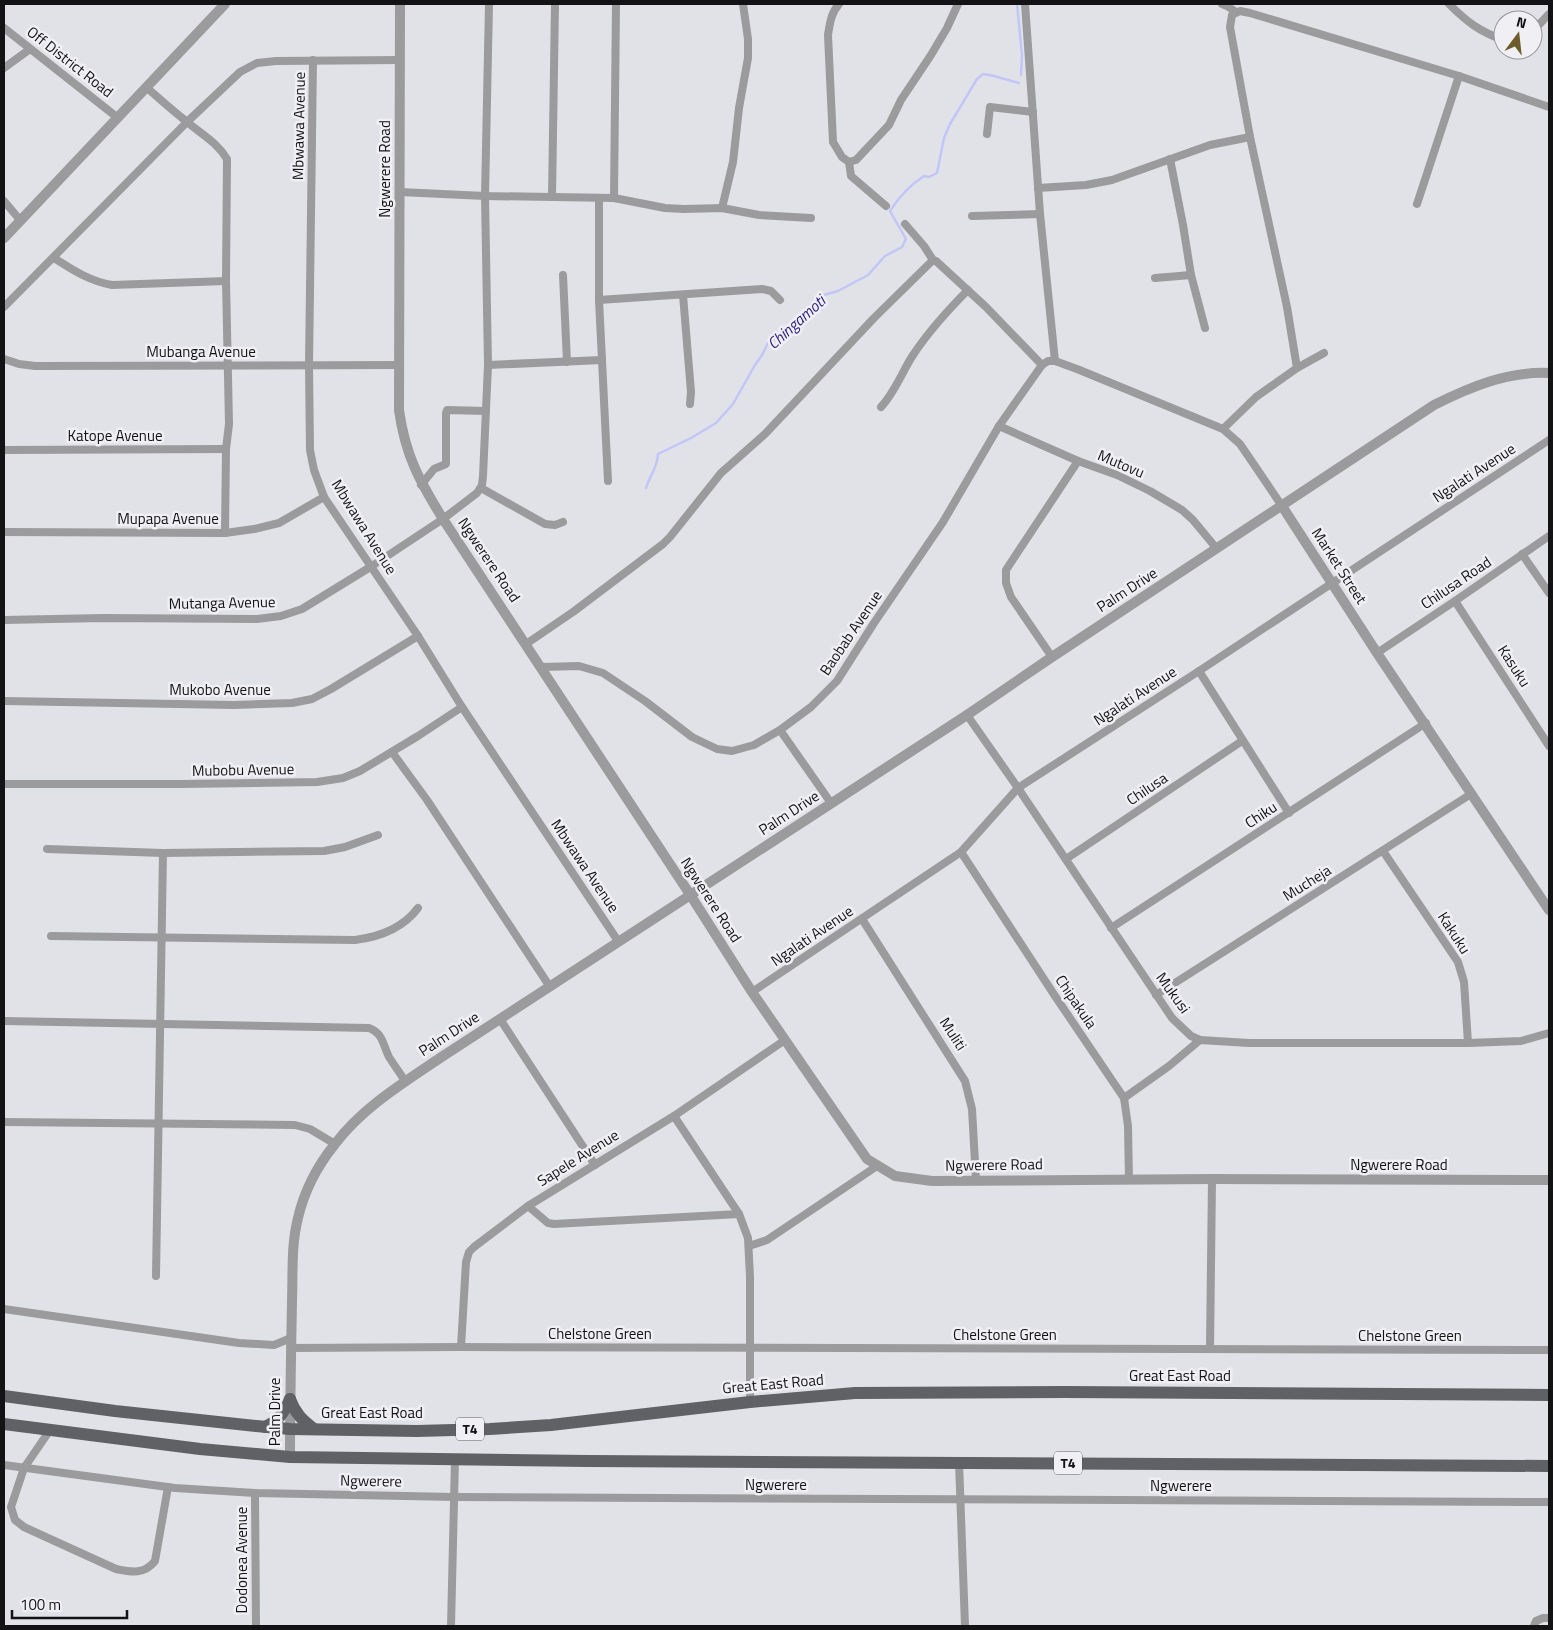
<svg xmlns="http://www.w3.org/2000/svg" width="1553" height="1630" viewBox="0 0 1553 1630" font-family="'Titillium Web',sans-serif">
<rect width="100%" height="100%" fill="#e1e2e7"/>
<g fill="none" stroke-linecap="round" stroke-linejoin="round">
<!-- stream -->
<g stroke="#c2c5f8" stroke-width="2.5">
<polyline points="1017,4 1022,55 1021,75"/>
<path d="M 646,488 C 650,474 657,470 658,454 L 691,438 L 716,423 L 733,404 L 755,365 L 762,355 L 768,343 L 782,336 L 808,313 L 824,295 L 838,291 L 868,275 L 885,256 L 902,247 L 906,239 L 890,211 C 899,197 910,185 924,176 L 929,177 L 937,173 L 944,138 L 950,124 L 977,79 L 983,74 L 994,76 L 1019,83"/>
</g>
<!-- minor -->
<g stroke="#9b9b9d" stroke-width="8">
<path d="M 839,4 C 831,13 830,23 828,35 L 833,142 L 842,157 L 849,162 L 851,176 L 886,206"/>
<polyline points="1025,4 1040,214 1055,361"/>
<polyline points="1222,4 1227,6 1236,12"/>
<path d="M 1449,4 C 1467,22 1479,31 1503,40"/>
<polyline points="4,28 118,118"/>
<polyline points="1533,31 1549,14"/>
<polyline points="313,60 309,366 310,450 314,470 324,497 418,636 462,707 618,941"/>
<polyline points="4,68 30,49"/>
<path d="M 147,88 C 160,99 173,111 186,121 C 201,134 217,142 227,159 L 226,281 L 229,424 L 226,449 L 225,533"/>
<polyline points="987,134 990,107 1033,112"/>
<polyline points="1170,159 1183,225 1191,275 1205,328"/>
<polyline points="849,162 856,160 889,125 901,100 931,55 947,28 958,4"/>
<polyline points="1038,188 1086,185 1112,180 1210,145 1250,137"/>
<polyline points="400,192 485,196 614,198 616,4"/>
<polyline points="552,197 555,4"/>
<polyline points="599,198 599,300 608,481"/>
<polyline points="614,198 665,208 684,209 722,208 759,215 811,218"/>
<polyline points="4,201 20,220"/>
<polyline points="1417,204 1459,76"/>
<polyline points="722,208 733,162 739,108 748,58 748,39 743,4"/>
<polyline points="972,216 1040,214"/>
<polyline points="905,224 924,246 933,260 936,261 986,307 1042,365"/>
<path d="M 54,258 C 73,270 89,281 112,285 L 226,281"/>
<polyline points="563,275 567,362"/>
<polyline points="1155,278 1191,275"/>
<polyline points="683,295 691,392 690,404"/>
<polyline points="599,300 762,289 771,291 780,300"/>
<polyline points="4,307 187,122 240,72 257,63 276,61 400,60"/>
<polyline points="4,359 19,364 35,366 399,365"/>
<polyline points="488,365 602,360"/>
<polyline points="1297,368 1324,353"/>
<path d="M 881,407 C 895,392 902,372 913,355 C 929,331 948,310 968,290"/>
<polyline points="999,426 1078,461 1117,475 1150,491 1182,510 1193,520 1217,549"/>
<polyline points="1223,429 1256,397 1297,368 1287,307 1250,137 1230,27 1232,15 1240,11 1250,13 1459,76 1549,107"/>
<polyline points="4,450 226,449"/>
<polyline points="421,485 434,469 446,464 446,413 447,410 486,411"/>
<polyline points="481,488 545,524 555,525 563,522"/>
<polyline points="4,532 225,533 254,529 279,523 324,497"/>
<polyline points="1522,554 1549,593"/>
<polyline points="1455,601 1549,746"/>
<polyline points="4,620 103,618 257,619 281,616 302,609 372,566 443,519 477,493 482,485 483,476 488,365 485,196 489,4"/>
<polyline points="526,644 573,612 663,544 670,537 721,473 765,434 874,318 933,260"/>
<polyline points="1377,653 1455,601 1549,536"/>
<polyline points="1052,657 1011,597 1006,583 1006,570 1078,461"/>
<polyline points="541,667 579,666 603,673 645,701 692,737 717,749 732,751 754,745 780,730 811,707 837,681 874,623 943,522 999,426 1042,365 1048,361 1055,361 1077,369 1223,429 1240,444 1282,506"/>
<polyline points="1199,671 1289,813"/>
<polyline points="4,701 234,705 292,703 312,699 331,689 418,636"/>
<polyline points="967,715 1018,788 1172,1018 1191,1036 1200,1040 1249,1043 1468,1043 1521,1041 1549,1033"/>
<polyline points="780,730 831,803"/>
<polyline points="392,752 427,800 550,987"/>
<polyline points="4,784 181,784 317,782 343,778 360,771 418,736 462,707"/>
<polyline points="47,849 163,853 324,851 345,847 378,835"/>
<polyline points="1383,851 1458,962 1464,982 1468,1043"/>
<polyline points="961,852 1055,996 1124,1098 1128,1126 1129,1180"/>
<polyline points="1066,859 1242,741"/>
<polyline points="862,919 965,1081 972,1109 976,1180"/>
<polyline points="1111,928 1426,723"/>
<path d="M 51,936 L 355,940 C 379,937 403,928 418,908"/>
<polyline points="752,992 961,852 1018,788 1199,671 1549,440"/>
<polyline points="1156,995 1471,794"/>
<polyline points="500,1019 595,1165"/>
<path d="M 4,1021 L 369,1028 C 383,1033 383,1045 389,1057 C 394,1065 400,1073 405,1081"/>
<polyline points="1124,1098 1169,1066 1200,1040"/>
<polyline points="674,1116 739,1214 748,1238 750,1277 750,1402"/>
<polyline points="4,1122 295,1125 310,1129 335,1144"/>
<polyline points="528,1206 548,1223 554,1224 739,1214"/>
<polyline points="749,1246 767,1240 877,1166"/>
<polyline points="156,1276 163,853"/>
<polyline points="4,1309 239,1343 274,1345 291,1338"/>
<polyline points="461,1347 466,1262 469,1252 474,1247 528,1206 674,1116 785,1040"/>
<polyline points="291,1348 461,1347 1549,1350"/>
<polyline points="1210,1349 1212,1179"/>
<path d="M 50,1430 L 24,1468 L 11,1507 L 15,1520 L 24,1527 L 116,1569 C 131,1572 144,1575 155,1561 L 168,1487"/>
<polyline points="959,1462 965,1626"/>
<polyline points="4,1465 175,1488 255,1493 454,1497 1549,1502"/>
<polyline points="255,1493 256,1626"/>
<polyline points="451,1626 455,1460"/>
<polyline points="1534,1626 1536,1621 1543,1618 1549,1618"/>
</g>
<!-- tertiary -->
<g stroke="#9b9b9d" stroke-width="10">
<path d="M 400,4 L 399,410 C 405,455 420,482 443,519 L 691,896 L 752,992 L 867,1159 L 895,1176 L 932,1181 L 1212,1179 L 1549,1180"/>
<polyline points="4,238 225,4"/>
<polyline points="1282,506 1377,653 1549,910"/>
<path d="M 290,1457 C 290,1405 291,1353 292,1301 C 293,1274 291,1245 298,1218 C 304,1192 318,1165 335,1144 C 362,1108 403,1083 440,1058 L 967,715 L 1052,657 L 1434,405 C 1470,387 1508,371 1549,373"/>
</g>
<!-- primary -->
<g stroke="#606164" stroke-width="12">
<polyline points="4,1396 115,1411 256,1426 290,1429 417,1431 490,1429 551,1425 750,1402 855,1393 1065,1392 1549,1395"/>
<path d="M 290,1399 C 295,1413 302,1420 314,1429"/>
<polyline points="4,1424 200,1449 290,1457 588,1461 1549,1466"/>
<path d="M 265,1427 C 279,1420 284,1413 290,1399"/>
</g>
</g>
<g text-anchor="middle" stroke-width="5" stroke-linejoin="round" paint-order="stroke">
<!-- shield labels -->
<g fill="#efeff4" stroke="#555558" stroke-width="1">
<rect x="456" y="1417.5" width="28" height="23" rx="4"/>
<rect x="1054" y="1451.5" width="28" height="23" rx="4"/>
</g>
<g font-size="14" font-weight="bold" fill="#131315">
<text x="470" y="1434">T4</text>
<text x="1068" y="1468">T4</text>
</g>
<!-- street labels -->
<g font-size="15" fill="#131315" stroke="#efeff4">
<text transform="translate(70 62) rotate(38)" y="5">Off District Road</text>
<text transform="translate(299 126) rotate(-89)" y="5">Mbwawa Avenue</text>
<text transform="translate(385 169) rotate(-90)" y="5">Ngwerere Road</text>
<text x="201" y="357">Mubanga Avenue</text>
<text x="115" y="441">Katope Avenue</text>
<text transform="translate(1121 464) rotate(23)" y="5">Mutovu</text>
<text transform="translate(1474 473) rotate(-33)" y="5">Ngalati Avenue</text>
<text x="168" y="524">Mupapa Avenue</text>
<text transform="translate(364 527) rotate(58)" y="5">Mbwawa Avenue</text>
<text transform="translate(489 560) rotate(56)" y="5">Ngwerere Road</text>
<text transform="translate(1339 566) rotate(57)" y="5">Market Street</text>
<text transform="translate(1456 583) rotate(-34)" y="5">Chilusa Road</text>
<text transform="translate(1127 590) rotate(-33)" y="5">Palm Drive</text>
<text transform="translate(222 603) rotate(-1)" y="5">Mutanga Avenue</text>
<text transform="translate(851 633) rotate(-56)" y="5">Baobab Avenue</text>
<text transform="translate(1514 666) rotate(57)" y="5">Kasuku</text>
<text x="220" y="695">Mukobo Avenue</text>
<text transform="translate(1135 696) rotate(-33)" y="5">Ngalati Avenue</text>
<text transform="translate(243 770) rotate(-1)" y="5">Mubobu Avenue</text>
<text transform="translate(1147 789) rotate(-34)" y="5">Chilusa</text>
<text transform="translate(789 813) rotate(-33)" y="5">Palm Drive</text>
<text transform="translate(1261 815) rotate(-33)" y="5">Chiku</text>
<text transform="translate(585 866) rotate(56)" y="5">Mbwawa Avenue</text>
<text transform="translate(1307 883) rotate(-32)" y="5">Mucheja</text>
<text transform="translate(711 900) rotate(57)" y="5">Ngwerere Road</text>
<text transform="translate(1454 933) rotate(57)" y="5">Kakuku</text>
<text transform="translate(812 936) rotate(-34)" y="5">Ngalati Avenue</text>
<text transform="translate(1173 993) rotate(54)" y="5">Mukusi</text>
<text transform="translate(1076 1002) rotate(56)" y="5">Chipakula</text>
<text transform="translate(449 1034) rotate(-33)" y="5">Palm Drive</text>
<text transform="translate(953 1034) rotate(57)" y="5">Muliti</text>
<text transform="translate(578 1158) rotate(-32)" y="5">Sapele Avenue</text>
<text transform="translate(994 1165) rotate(-1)" y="5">Ngwerere Road</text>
<text x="1399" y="1170">Ngwerere Road</text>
<text x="600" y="1339">Chelstone Green</text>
<text x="1005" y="1340">Chelstone Green</text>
<text x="1410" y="1341">Chelstone Green</text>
<text x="1180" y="1381">Great East Road</text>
<text transform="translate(773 1384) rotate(-5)" y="5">Great East Road</text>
<text transform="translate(275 1412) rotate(-90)" y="5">Palm Drive</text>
<text x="372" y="1418">Great East Road</text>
<text transform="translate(371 1481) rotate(1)" y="5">Ngwerere</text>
<text x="776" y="1490">Ngwerere</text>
<text x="1181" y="1491">Ngwerere</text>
<text transform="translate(242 1560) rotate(-90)" y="5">Dodonea Avenue</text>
</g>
<!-- water labels -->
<g font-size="16" font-style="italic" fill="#2f1e7d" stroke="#efeff4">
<text transform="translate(796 322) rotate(-42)" y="6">Chingamoti</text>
</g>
</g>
<!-- border -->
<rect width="1553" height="1630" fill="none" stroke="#131315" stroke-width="10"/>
<!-- north arrow -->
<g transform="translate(1518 35) rotate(15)"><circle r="24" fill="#efeff4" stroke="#97979b"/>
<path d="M0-4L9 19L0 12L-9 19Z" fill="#6d5c2a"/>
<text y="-8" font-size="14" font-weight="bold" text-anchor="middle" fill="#131315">N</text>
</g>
<!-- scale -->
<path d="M12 1610v8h115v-8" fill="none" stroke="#131315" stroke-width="2.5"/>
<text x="20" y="1610" font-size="15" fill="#131315" stroke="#efeff4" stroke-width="4" paint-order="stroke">100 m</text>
</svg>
